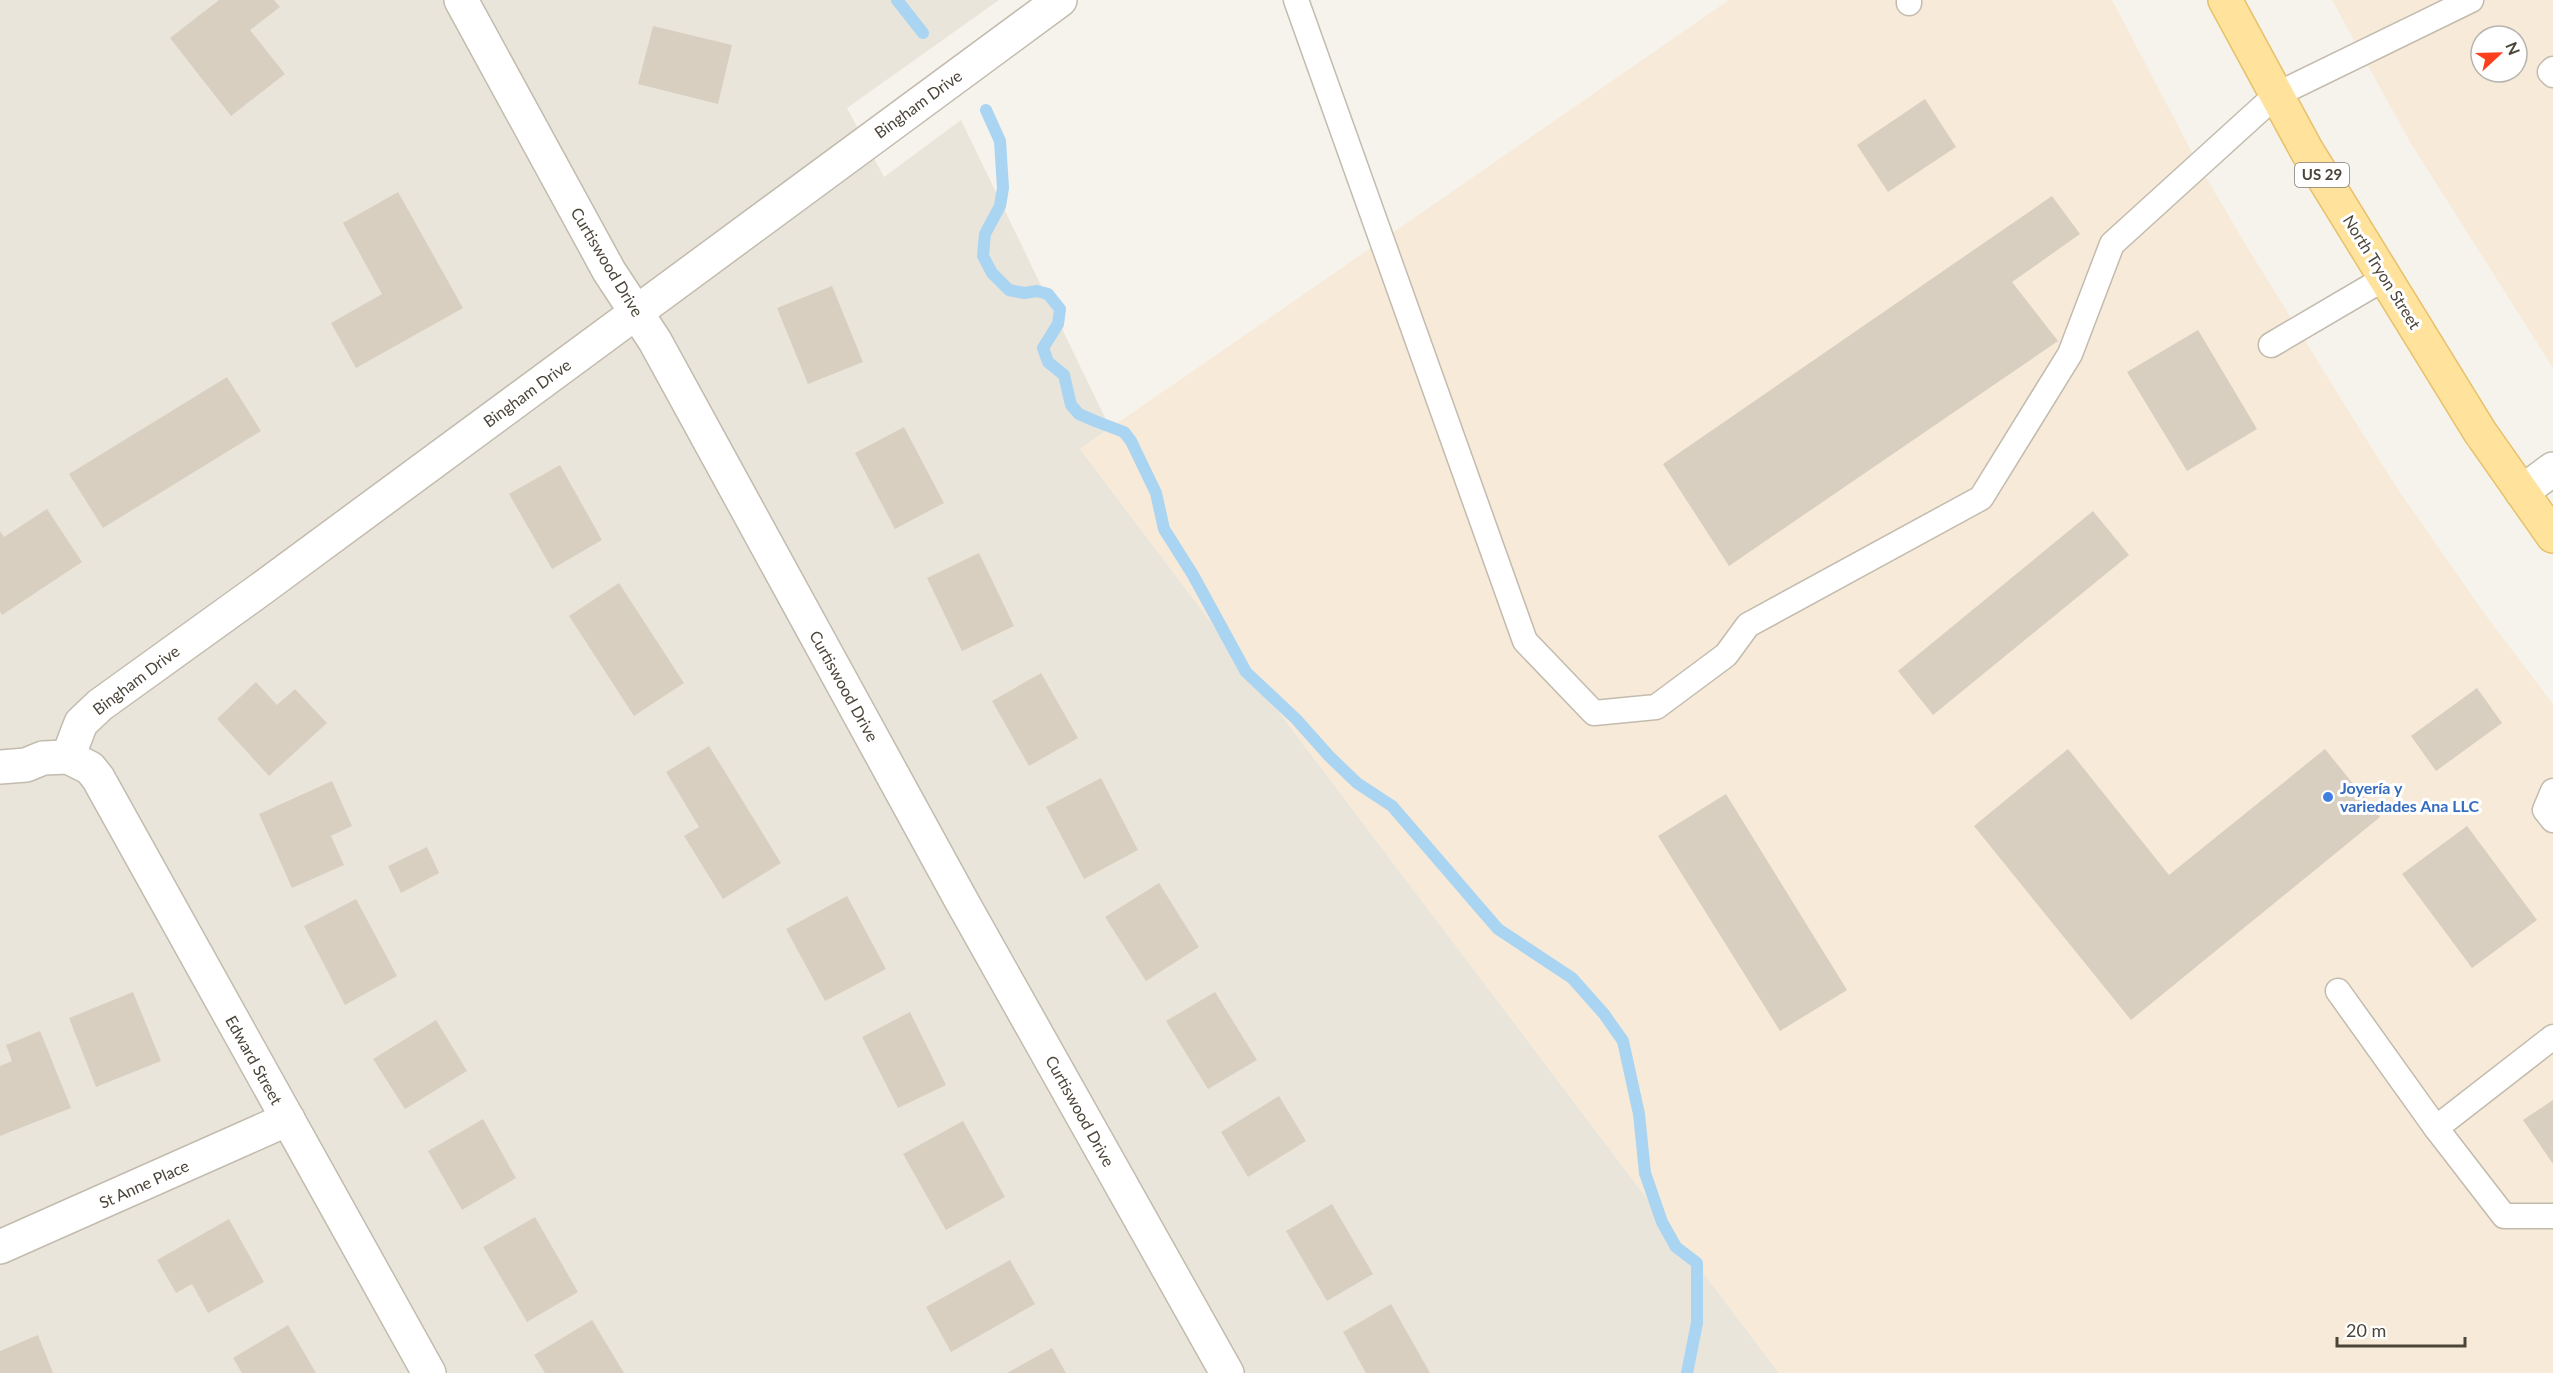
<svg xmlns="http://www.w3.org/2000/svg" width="2553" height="1373" viewBox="0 0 2553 1373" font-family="Lato,sans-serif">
<rect width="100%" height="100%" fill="#f6f3ec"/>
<!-- residential -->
<polygon fill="#eae5da" points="0,0 999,0 847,108 884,177 961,120 1110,428 1080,449 1779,1373 0,1373"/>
<!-- commercial -->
<g fill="#f7ead8" fill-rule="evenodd">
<polygon points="1729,0 2112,0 2196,160 2244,242 2356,423 2397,488 2484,613 2553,704 2553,1373 1779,1373 1080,449"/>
<path d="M 2332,0 L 2553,0 L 2553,368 L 2410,142 ZM 2481,36 L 2517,36 L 2517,72 L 2481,72 Z"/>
</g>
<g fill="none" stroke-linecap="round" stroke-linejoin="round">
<!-- stream -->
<g stroke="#a9d4f2" stroke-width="12">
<polyline points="897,0 923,33"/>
<polyline points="986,110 1000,141 1003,188 1000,206 985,234 983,256 992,273 1009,290 1024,293 1037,291 1048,294 1060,309 1058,324 1043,348 1048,362 1064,375 1071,405 1079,414 1095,421 1124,432 1131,441 1156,493 1164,529 1193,575 1246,672 1296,719 1329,756 1357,783 1392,806 1498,929 1572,978 1604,1014 1623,1041 1639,1114 1645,1173 1662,1222 1676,1247 1697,1263 1697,1323 1687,1373"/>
</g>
</g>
<!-- building -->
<g fill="#d8cfc1">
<polygon points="219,0 274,0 280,7 250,30 285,74 231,116 170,38"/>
<polygon points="653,26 732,45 718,104 638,84"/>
<polygon points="1925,99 1956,147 1888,192 1857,145"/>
<polygon points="398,192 463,308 356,368 331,323 382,294 343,223"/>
<polygon points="2052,196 2080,234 2012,282 2058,341 1729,566 1663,464"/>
<polygon points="832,286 863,362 808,384 777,308"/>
<polygon points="2198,330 2257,429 2187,471 2127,372"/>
<polygon points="227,377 261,431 103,528 69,474"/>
<polygon points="904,427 944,503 895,529 855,453"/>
<polygon points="560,465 602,540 552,569 509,494"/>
<polygon points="47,509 82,562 2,615 0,611 0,531 4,537"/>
<polygon points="2093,511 2129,555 1933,715 1898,671"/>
<polygon points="979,553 1014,626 962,651 927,578"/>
<polygon points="619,583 684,683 634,716 569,616"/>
<polygon points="1041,673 1078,738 1029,766 992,701"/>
<polygon points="256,682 277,705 295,689 327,723 269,776 217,719"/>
<polygon points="2477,688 2502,723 2436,771 2411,736"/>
<polygon points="709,746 781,863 723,899 684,836 699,827 666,772"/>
<polygon points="2068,749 2169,875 2325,749 2380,817 2131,1020 1974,826"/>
<polygon points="1101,778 1138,850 1084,879 1046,807"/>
<polygon points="332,781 352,826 331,836 344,865 292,888 259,814"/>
<polygon points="1726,794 1847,990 1780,1031 1658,836"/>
<polygon points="2467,826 2537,920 2472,968 2402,874"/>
<polygon points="427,847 439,873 401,893 388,866"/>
<polygon points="1159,883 1199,947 1146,981 1105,917"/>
<polygon points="847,896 886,969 825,1001 786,929"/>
<polygon points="356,899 397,976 345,1005 304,926"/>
<polygon points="133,992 161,1061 96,1087 69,1018"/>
<polygon points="1215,992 1257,1060 1208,1089 1166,1021"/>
<polygon points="910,1012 946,1085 898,1108 862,1037"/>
<polygon points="436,1020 467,1071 405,1109 373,1059"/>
<polygon points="40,1031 71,1108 0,1136 0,1066 12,1061 6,1045"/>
<polygon points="1279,1096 1306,1141 1248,1177 1221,1132"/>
<polygon points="2553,1100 2553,1164 2523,1120"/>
<polygon points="483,1119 516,1178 462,1210 428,1151"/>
<polygon points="963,1121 1005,1197 946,1230 903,1154"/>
<polygon points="1332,1204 1373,1274 1327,1301 1286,1231"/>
<polygon points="535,1217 578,1292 527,1322 483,1247"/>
<polygon points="229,1219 264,1282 208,1313 192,1284 176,1293 157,1260"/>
<polygon points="1010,1260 1035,1304 951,1352 926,1307"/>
<polygon points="1391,1304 1430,1373 1366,1373 1343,1332"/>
<polygon points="592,1320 624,1373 545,1373 534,1355"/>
<polygon points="288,1325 316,1373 242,1373 233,1358"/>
<polygon points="38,1335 53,1373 0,1373 0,1351"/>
<polygon points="1052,1348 1066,1373 1007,1373"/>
</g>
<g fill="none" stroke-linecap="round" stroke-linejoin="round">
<defs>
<g id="lane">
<polyline points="1296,0 1525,641 1594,713 1656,707 1726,655 1748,625 1981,498 2070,354 2112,244 2276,95 2471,0"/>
<polyline points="1909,0 1909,3"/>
<polyline points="2553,69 2550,72 2553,75"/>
<polyline points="2271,345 2385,278"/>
<polyline points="2553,791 2545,810 2553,820"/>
<polyline points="2338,991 2436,1128 2504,1216 2553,1216"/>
<polyline points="2436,1128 2553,1037"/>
</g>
<g id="street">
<polyline points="461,0 609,271 655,341 960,898 1227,1373"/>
<polyline points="2522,492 2553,469"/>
<polyline points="68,757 81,723 100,705 261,589 1060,0"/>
<polyline points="0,767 26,765 43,758 68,757 90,768 98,778 429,1373"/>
<polyline points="0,1247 288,1119"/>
</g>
<polyline id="primary" points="2225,0 2307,151 2480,432 2553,536"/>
</defs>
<!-- lane casing -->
<use href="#lane" stroke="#c2bbae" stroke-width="27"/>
<!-- street casing -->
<use href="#street" stroke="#c2bbae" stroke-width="36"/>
<!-- primary casing -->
<use href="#primary" stroke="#e6c16a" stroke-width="36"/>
<!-- lane -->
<use href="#lane" stroke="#fff" stroke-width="24"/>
<!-- street -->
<use href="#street" stroke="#fff" stroke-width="33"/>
<!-- primary -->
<use href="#primary" stroke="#ffe39c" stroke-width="33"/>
</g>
<!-- markers -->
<circle fill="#3f7fe0" stroke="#fff" stroke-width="2" cx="2328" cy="797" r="6"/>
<g text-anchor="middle" stroke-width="6" stroke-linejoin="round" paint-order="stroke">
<!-- shield labels -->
<rect fill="#fff" stroke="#817c74" stroke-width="1.5" x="2295" y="163" width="54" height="24" rx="4.5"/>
<g font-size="15" font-weight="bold" fill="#4b4439">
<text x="2322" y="180">US 29</text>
</g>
<!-- street labels -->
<g font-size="16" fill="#4b4439" stroke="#fff">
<text transform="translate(918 104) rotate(-36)" y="6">Bingham Drive</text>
<text transform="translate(607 262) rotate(59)" y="6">Curtiswood Drive</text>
<text transform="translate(2382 272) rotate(58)" y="6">North Tryon Street</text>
<text transform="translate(527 393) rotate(-36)" y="6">Bingham Drive</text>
<text transform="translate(136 680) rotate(-37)" y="6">Bingham Drive</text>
<text transform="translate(844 686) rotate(61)" y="6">Curtiswood Drive</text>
<text transform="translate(254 1060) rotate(61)" y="6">Edward Street</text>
<text transform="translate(1080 1111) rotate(61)" y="6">Curtiswood Drive</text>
<text transform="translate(144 1184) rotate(-24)" y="6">St Anne Place</text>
</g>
<!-- shop labels -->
<g font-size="16" font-weight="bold" fill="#366cbe" stroke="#fff" text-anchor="start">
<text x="2340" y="794">Joyería y<tspan x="2340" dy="18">variedades Ana LLC</tspan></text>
</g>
</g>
<!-- north arrow -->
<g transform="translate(2499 54) rotate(68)"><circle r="28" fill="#ffffff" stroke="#b7b4b0" stroke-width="1.5"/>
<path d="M0-4.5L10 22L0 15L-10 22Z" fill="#fc3f1d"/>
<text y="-9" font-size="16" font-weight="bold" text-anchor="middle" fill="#4b4439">N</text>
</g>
<!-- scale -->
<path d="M2337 1337v9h128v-9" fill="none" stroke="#4b4439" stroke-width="3"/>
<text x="2346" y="1337" font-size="18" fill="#4b4439" stroke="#ffffff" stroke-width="4.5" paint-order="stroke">20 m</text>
</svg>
